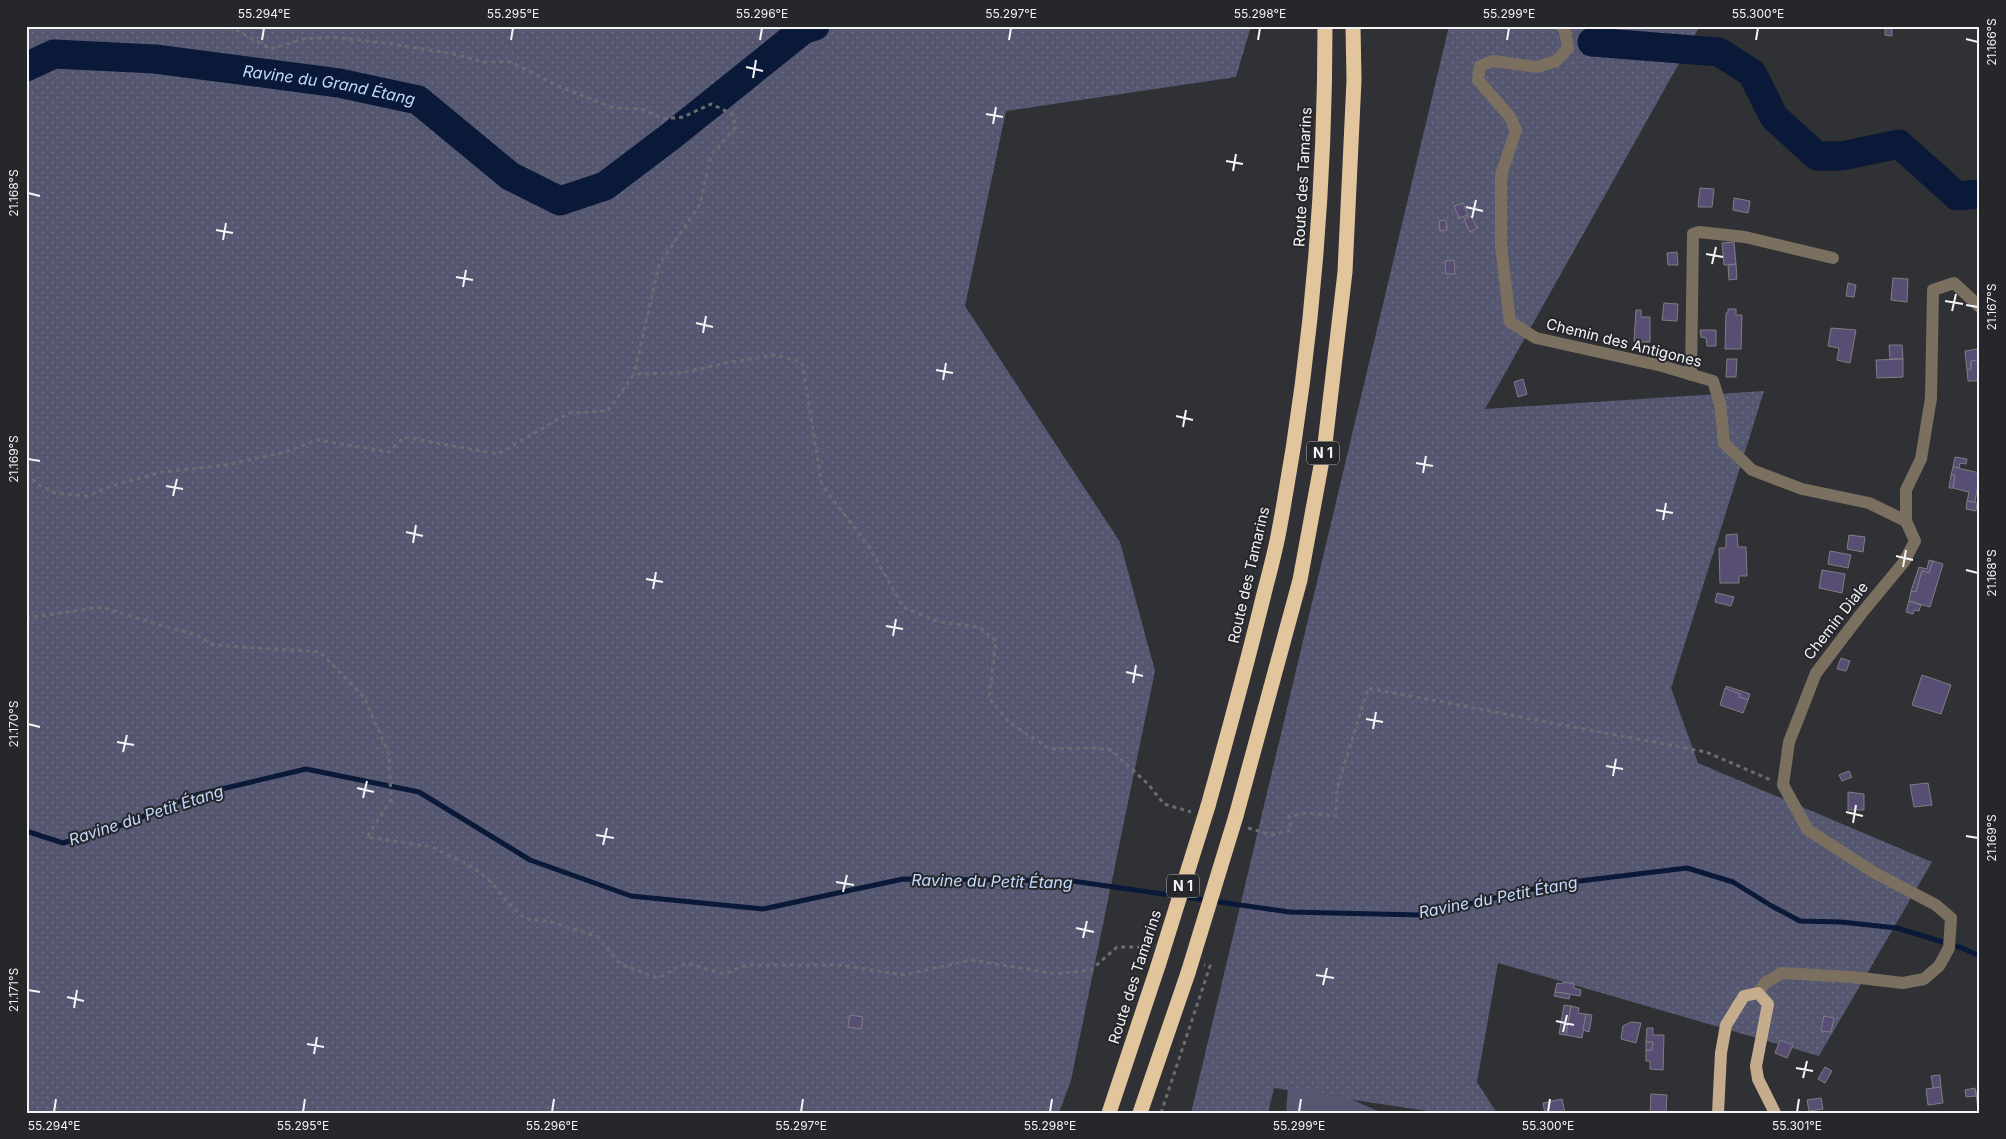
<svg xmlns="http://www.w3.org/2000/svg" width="2006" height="1139" viewBox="0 0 2006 1139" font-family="Inter,sans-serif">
<defs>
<pattern id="grass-dots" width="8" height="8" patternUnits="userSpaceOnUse" patternTransform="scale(1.25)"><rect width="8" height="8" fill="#555771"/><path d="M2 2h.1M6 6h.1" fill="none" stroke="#6e7086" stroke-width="1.8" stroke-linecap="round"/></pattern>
</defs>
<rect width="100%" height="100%" fill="#303134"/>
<!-- grass -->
<g fill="url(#grass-dots)">
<polygon points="26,26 1251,26 1236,77 1006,111 965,306 1120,542 1155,671 1071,1080 1059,1113 26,1113"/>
<polygon points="1449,26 1700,26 1485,409 1764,391 1671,688 1698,763 1932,862 1819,1056 1498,963 1477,1082 1497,1113 1441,1113 1274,1088 1268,1113 1191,1113"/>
</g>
<!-- park -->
<polygon fill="#555771" points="1288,1087 1346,1097 1382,1113 1286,1113"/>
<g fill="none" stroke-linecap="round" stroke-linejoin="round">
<!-- stream -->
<polyline stroke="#091937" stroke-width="5" points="26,831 63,843 122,825 196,795 306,769 419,792 530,860 631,896 763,909 903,879 1072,881 1290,912 1421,915 1555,884 1687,868 1733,882 1770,905 1800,921 1841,922 1897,928 1962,948 1980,956"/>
<!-- river -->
<g stroke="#091937" stroke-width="29">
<polyline points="1592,42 1719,52 1752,73 1774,117 1817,156 1842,156 1899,144 1957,196 1980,194"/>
<path id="s1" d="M 26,67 L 54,54 L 155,59 L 339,83 L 418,100 L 510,176 L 560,201 L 605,186 L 671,136 L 803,30 L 815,26"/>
</g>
</g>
<!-- building -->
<g fill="#584d73" stroke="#7f7e82">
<polygon points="1885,27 1892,27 1892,36 1885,35"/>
<polygon points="1700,188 1714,189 1712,207 1698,207"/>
<polygon points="1734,198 1750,201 1748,213 1733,210"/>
<polygon points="1463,203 1468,215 1459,218 1454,206"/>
<polygon points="1471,216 1477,228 1470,232 1464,219"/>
<polygon points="1446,220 1447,230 1440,231 1439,221"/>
<polygon points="1734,242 1736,264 1724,265 1722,243"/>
<polygon points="1677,252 1678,265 1668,265 1667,253"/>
<polygon points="1454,260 1455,274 1446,274 1445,261"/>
<polygon points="1736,264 1737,279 1729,280 1728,265"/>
<polygon points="1893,278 1908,279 1907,302 1891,300"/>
<polygon points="1848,283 1856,285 1854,297 1846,296"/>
<polygon points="1664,303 1678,304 1677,321 1662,320"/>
<polygon points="1728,309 1736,309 1736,315 1742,315 1741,349 1725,349 1726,313 1728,313"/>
<polygon points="1636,310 1641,310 1641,317 1650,317 1650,342 1634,342"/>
<polygon points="1831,328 1856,330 1850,363 1837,360 1839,348 1828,346"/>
<polygon points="1700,330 1716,330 1716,346 1707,346 1706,338 1701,337"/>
<polygon points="1889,345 1902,345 1903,359 1890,359"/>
<polygon points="1977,349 1978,360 1971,361 1971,369 1967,370 1965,351"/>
<polygon points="1727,359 1737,359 1736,377 1726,377"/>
<polygon points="1903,359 1903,377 1877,378 1876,360"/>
<polygon points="1978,360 1980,360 1980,381 1968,381 1967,370 1971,369 1971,361"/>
<polygon points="1523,379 1527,394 1518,397 1514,382"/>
<polygon points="1955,457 1967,459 1966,464 1960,463 1959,468 1953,467"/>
<polygon points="1953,467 1980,473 1975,502 1967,501 1969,492 1953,488 1955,475 1951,475"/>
<polygon points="1951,475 1955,475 1953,488 1949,488"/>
<polygon points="1967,501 1977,503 1976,511 1966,509"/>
<polygon points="1737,534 1738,547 1746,547 1747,576 1739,576 1739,583 1720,583 1719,548 1726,548 1726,535"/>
<polygon points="1849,535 1865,537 1863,552 1847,549"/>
<polygon points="1830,551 1851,555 1848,568 1828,564"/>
<polygon points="1929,560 1933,561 1929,573 1922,571 1916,592 1911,591 1919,567 1927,569"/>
<polygon points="1933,561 1943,564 1930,607 1909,601 1911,591 1916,592 1922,571 1929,573"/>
<polygon points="1822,570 1845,574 1842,593 1819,588"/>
<polygon points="1717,593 1734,597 1731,606 1715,602"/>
<polygon points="1909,601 1921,605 1919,611 1914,610 1913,614 1906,612"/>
<polygon points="1841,658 1850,661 1846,671 1837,669"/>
<polygon points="1922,675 1951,685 1941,714 1912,705"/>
<polygon points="1726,686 1750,694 1748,700 1739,697 1740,694 1727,690"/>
<polygon points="1725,688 1740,694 1739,697 1748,700 1743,713 1720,705"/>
<polygon points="1849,771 1852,777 1842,781 1839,775"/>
<polygon points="1928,783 1932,805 1914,807 1910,785"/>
<polygon points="1848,792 1864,794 1864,810 1848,810"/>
<polygon points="1563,982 1574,984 1574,988 1581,990 1580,996 1555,992 1557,983 1563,984"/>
<polygon points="1555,992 1570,994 1569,999 1554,996"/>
<polygon points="1564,1005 1571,1006 1566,1035 1559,1034"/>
<polygon points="1571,1006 1579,1008 1578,1013 1586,1014 1582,1038 1566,1035"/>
<polygon points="1586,1014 1592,1015 1589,1032 1583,1030"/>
<polygon points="850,1015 863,1017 861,1029 848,1027"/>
<polygon points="1824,1016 1834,1018 1831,1032 1821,1031"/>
<polygon points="1631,1022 1641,1023 1636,1043 1621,1039 1623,1026"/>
<polygon points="1647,1028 1653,1028 1653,1035 1664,1035 1663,1070 1650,1069 1650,1061 1646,1061 1646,1050 1652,1050 1653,1042 1646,1042"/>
<polygon points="1780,1040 1793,1045 1787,1058 1775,1053"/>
<polygon points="1646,1042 1653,1042 1652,1050 1646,1050"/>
<polygon points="1825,1067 1832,1071 1825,1083 1818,1079"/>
<polygon points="1940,1075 1941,1087 1933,1088 1931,1076"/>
<polygon points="1941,1087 1943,1103 1928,1105 1926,1089"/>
<polygon points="1975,1088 1976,1096 1966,1097 1965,1090"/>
<polygon points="1976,1092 1980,1092 1980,1111 1978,1111"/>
<polygon points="1651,1094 1667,1095 1666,1113 1650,1113"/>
<polygon points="1821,1098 1823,1109 1809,1111 1807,1100"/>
<polygon points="1562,1099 1565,1113 1545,1113 1543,1103"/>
</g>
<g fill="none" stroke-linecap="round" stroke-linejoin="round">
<!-- path -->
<g stroke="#6b6c6f" stroke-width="3" stroke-dasharray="4 4" stroke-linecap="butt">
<polyline points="229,26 271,49 303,39 331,37 385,43 454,54 483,62 511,62 558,86 614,108 641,109 664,119 683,117 711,104 732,114 736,127 711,155 700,204 659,265 634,374"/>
<polyline points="26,474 42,487 55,493 87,496 117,484 163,472 220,466 282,453 317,440 389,452 404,437 498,454 569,413 608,411 634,374 682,373 725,363 775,355 802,362 822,485 870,548 903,607 939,622 979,627 996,641 989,698 1010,723 1050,749 1092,748 1111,750 1148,784 1164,804 1191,812"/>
<polyline points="26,618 102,607 163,626 197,635 213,645 320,652 364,697 389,754 391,800 367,837 432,847 474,868 492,883 506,901 525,919 548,921 598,937 620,964 658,978 686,963 724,974 747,965 840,965 903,975 972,960 1056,974 1091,970 1117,947 1138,947 1148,950"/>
<polyline points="1248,828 1272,835 1291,830 1289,816 1308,813 1336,816 1337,788 1368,688 1706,752 1771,780"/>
<polyline points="1161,1113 1210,966 1204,965"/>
</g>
<!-- minor -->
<g stroke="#7b6f5f" stroke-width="12">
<polyline points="1561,26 1565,31 1568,48 1556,61 1537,67 1493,61 1480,66 1478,80 1510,117 1516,130 1501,175 1501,246 1510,322 1536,338 1662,366 1713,381 1720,403 1724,443 1752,470 1802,489 1869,503 1906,521"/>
<polyline points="1691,375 1693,234 1699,232 1745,237 1833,258"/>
<polyline points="1758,993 1765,983 1782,973 1852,977 1903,983 1924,979 1939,966 1949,948 1951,918 1936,905 1875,873 1808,830 1783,785 1789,742 1816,673 1861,614 1904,562 1915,541 1906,521 1906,490 1921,459 1931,398 1933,290 1954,283 1980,307"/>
</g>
<!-- major -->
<polyline stroke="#c5ac8c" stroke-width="12" points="1718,1113 1721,1053 1726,1025 1744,996 1758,993 1768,1004 1756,1066 1758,1079 1775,1113"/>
<!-- highway -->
<g stroke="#e2c49d" stroke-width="15">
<path d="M 1208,806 C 1226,741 1244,675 1260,610 C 1266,585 1273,561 1278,536 C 1310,368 1325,197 1325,26"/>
<polyline points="1236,816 1300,580 1325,444 1345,272 1354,80 1353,26"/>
<polyline points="1109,1113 1158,966"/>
<polyline points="1140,1113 1188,973"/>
</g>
<!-- highway-bridge -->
<g stroke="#e2c49d" stroke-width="15">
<polyline points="1158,966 1208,806"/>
<polyline points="1188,973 1236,816"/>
</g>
</g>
<!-- ticks -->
<path fill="none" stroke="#f4f4f7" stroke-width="2" d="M 1966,39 L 1978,42M 262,40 L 264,28M 511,40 L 513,28M 760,40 L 762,28M 1009,40 L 1011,28M 1258,40 L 1260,28M 1507,40 L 1509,28M 1756,40 L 1758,28M 746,67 L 763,71M 753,78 L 756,60M 986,114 L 1003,117M 993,124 L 996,107M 1226,161 L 1243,164M 1233,171 L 1236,154M 28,193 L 40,196M 1466,207 L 1483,211M 1472,218 L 1476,200M 216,230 L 233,233M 223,240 L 226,223M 1706,254 L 1723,257M 1712,264 L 1716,247M 456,277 L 473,280M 463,287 L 466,270M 1945,301 L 1963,304M 1966,305 L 1978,307M 1952,311 L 1956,294M 696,323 L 713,327M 703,333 L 706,316M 936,370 L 953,373M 943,380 L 946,363M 1176,416 L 1193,420M 1183,427 L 1186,410M 28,459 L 40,461M 1416,463 L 1433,466M 1423,473 L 1426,456M 166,486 L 183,489M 173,496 L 177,479M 1656,510 L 1673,513M 1663,520 L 1666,503M 406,532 L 423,536M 413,543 L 416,525M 1896,556 L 1913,560M 1903,567 L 1906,550M 1966,570 L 1978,573M 646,579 L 663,582M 653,589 L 656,572M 886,626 L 903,629M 893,636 L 896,619M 1126,672 L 1143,676M 1133,683 L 1136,665M 1366,719 L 1383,722M 28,724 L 40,727M 1373,729 L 1376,712M 117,742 L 134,745M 123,752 L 127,735M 1606,766 L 1623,769M 1613,776 L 1616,759M 357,788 L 374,792M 363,798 L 367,781M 1846,812 L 1863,816M 1853,823 L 1856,805M 596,835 L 614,838M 1966,836 L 1978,838M 603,845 L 607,828M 836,882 L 854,885M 843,892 L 847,875M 1076,928 L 1094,932M 1083,938 L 1087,921M 1316,975 L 1334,978M 1323,985 L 1327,968M 28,990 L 40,992M 67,997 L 84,1001M 74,1008 L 77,990M 1556,1021 L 1574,1025M 1563,1032 L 1567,1015M 307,1044 L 324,1047M 314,1054 L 317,1037M 1796,1068 L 1813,1071M 1803,1078 L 1807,1061M 54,1112 L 56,1099M 303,1112 L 305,1099M 552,1112 L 554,1099M 801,1112 L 803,1099M 1050,1112 L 1052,1099M 1299,1112 L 1301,1099M 1548,1112 L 1550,1099M 1797,1112 L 1799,1099"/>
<g text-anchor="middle" stroke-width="4" stroke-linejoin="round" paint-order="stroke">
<!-- shield labels -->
<g fill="#26272a" stroke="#b6b6ba" stroke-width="1">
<rect x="1307" y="441.5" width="32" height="23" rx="4"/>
<rect x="1167" y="874.5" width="32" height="23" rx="4"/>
</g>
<g font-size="14" font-weight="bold" fill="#f4f4f7">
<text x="1323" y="458">N 1</text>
<text x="1183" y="891">N 1</text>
</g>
<!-- street labels -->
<g font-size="15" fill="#f4f4f7" stroke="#26272a">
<text transform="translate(1303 177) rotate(-87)" y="5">Route des Tamarins</text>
<text transform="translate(1624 343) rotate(14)" y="5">Chemin des Antigones</text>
<text transform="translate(1249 575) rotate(-77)" y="5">Route des Tamarins</text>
<text transform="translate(1836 621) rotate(-52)" y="5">Chemin Diale</text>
<text transform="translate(1135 977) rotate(-72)" y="5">Route des Tamarins</text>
</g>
<!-- water labels -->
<g font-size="16" font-style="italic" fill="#c5daff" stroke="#26272a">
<text dy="6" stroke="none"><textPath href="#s1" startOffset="308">Ravine du Grand Étang</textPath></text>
<text transform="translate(146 815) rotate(-18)" y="6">Ravine du Petit Étang</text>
<text transform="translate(992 881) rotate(1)" y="6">Ravine du Petit Étang</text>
<text transform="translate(1498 897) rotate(-11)" y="6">Ravine du Petit Étang</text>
</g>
</g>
<!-- border -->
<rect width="2006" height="1139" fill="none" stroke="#26272a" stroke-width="55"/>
<rect x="28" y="28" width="1950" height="1084" fill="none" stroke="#f4f4f7" stroke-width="2"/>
<g font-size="12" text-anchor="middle" fill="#f4f4f7">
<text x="264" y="18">55.294°E</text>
<text x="513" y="18">55.295°E</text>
<text x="762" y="18">55.296°E</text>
<text x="1011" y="18">55.297°E</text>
<text x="1260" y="18">55.298°E</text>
<text x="1509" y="18">55.299°E</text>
<text x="1758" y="18">55.300°E</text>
<text transform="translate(1992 42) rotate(-90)" y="4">21.166°S</text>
<text transform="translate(14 193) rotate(-90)" y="4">21.168°S</text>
<text transform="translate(1992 307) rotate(-90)" y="4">21.167°S</text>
<text transform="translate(14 459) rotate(-90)" y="4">21.169°S</text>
<text transform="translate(1992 573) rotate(-90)" y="4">21.168°S</text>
<text transform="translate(14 724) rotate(-90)" y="4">21.170°S</text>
<text transform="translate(1992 838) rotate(-90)" y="4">21.169°S</text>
<text transform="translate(14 990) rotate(-90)" y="4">21.171°S</text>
<text x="54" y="1130">55.294°E</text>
<text x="303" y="1130">55.295°E</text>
<text x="552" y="1130">55.296°E</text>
<text x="801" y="1130">55.297°E</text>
<text x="1050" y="1130">55.298°E</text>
<text x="1299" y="1130">55.299°E</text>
<text x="1548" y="1130">55.300°E</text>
<text x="1797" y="1130">55.301°E</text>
</g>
</svg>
